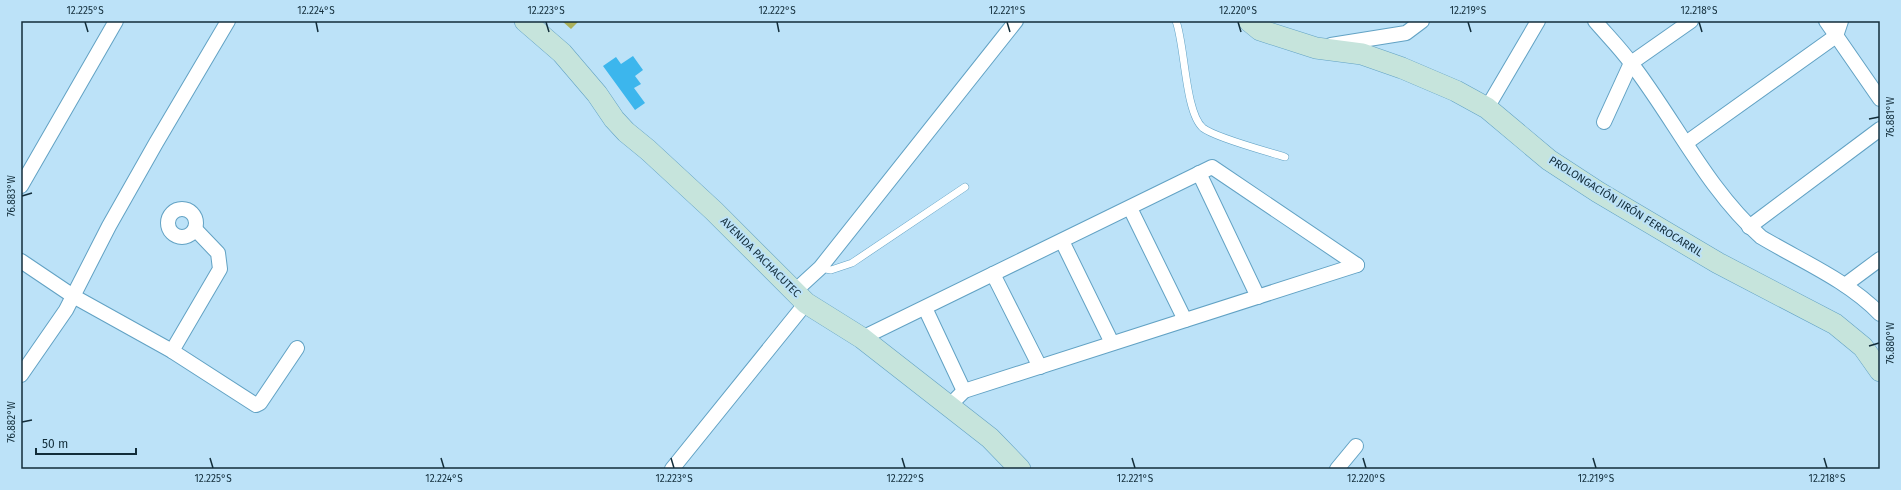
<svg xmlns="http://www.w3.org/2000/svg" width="1901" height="490" viewBox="0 0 1901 490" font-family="'Fira Sans',sans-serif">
<rect width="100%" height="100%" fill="#bce2f8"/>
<!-- green -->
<polygon fill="#abb15b" points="562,21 579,21 571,29"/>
<!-- building -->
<polygon fill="#3cb6ed" points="633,56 643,70 635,76 641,84 634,88 645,103 635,110 603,66 616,57 621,64"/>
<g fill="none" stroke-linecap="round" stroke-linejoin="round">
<defs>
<g id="lane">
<path d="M 1176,21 C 1185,45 1185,113 1203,128 C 1216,138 1266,151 1285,157"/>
<polyline points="820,268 831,270 852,263 965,187"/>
</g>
<g id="street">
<path d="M 1595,21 C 1607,35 1620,48 1631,63 C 1675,120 1707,189 1761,237 C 1801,261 1847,280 1880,314"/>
<polyline points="1826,21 1880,99"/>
<polyline points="1331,45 1406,33 1422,21"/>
<polyline points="1487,108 1538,21"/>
<polyline points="1604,122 1631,63 1691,21"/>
<polyline points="1686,143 1836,36 1841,21"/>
<polyline points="1199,173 1258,297"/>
<polyline points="21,186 116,21"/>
<polyline points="1130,208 1185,320"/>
<circle cx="182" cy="223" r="14"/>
<polyline points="1749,227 1880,129"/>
<polyline points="1062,241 1112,343"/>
<polyline points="21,261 73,296 172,351 256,405 260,403 297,348"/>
<polyline points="993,274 1040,367"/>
<polyline points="1845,285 1880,259"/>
<polyline points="796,290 820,268 1016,21"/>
<polyline points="925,308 964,391"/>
<polyline points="862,338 1212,167 1357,265"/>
<polyline points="172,351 220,269 218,253 195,229"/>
<polyline points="21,375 66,310 109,226 156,143 228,21"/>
<polyline points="949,406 964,391 1357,265"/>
<polyline points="672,469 806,303"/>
<polyline points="1337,469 1356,446"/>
</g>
<g id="secondary">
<polyline points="525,21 562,53 597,94 614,119 626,132 648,150 714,211 806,303 862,338 990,438 1020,469"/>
<polyline points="1249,21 1260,30 1316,48 1362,54 1402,68 1456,91 1487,108 1549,160 1598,192 1718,263 1835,324 1863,347 1880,371"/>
</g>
</defs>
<!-- lane casing -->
<use href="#lane" stroke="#62a2c4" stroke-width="8"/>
<!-- street casing -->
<use href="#street" stroke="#62a2c4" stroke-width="16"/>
<!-- secondary casing -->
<use href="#secondary" stroke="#62a2c4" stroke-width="22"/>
<!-- lane -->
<use href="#lane" stroke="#fff" stroke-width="7"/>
<!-- street -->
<use href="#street" stroke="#fff" stroke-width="14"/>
<!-- secondary -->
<use href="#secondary" stroke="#c6e4dc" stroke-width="21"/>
</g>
<!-- ticks -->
<path fill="none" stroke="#122d3a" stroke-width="1.5" d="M 85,22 L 88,32M 316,22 L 318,32M 546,22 L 549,32M 777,22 L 779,32M 1007,22 L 1010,32M 1238,22 L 1241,32M 1468,22 L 1471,32M 1699,22 L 1702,32M 1869,119 L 1879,117M 22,196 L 32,193M 1869,346 L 1879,343M 22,422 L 32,420M 210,458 L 213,468M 441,458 L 444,468M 671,458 L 674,468M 902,458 L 905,468M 1132,458 L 1135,468M 1363,458 L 1366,468M 1593,458 L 1596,468M 1824,458 L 1827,468"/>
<g text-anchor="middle" stroke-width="4" stroke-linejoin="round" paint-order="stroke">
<!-- street labels -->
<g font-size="11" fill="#122d3a" stroke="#bce2f8">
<text transform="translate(1626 206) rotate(32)" y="4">PROLONGACIÓN JIRÓN FERROCARRIL</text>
<text transform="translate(761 257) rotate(45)" y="4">AVENIDA PACHACUTEC</text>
</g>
</g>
<!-- border -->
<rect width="1901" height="490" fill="none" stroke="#bce2f8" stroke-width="44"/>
<!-- scale -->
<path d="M36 448v6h100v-6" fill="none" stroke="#122d3a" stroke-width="2"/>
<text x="42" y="448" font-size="12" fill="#122d3a" stroke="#bce2f8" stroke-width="3" paint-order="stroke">50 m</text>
<rect x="22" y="22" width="1857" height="446" fill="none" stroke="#122d3a" stroke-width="1.5"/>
<g font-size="10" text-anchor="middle" fill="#122d3a">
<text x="85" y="14">12.225°S</text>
<text x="316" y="14">12.224°S</text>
<text x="546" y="14">12.223°S</text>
<text x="777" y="14">12.222°S</text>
<text x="1007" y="14">12.221°S</text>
<text x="1238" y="14">12.220°S</text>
<text x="1468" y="14">12.219°S</text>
<text x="1699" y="14">12.218°S</text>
<text transform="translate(1890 117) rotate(-90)" y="4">76.881°W</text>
<text transform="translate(11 196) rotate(-90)" y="4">76.883°W</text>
<text transform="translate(1890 343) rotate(-90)" y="4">76.880°W</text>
<text transform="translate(11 422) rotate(-90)" y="4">76.882°W</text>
<text x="213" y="482">12.225°S</text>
<text x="444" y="482">12.224°S</text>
<text x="674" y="482">12.223°S</text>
<text x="905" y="482">12.222°S</text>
<text x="1135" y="482">12.221°S</text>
<text x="1366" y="482">12.220°S</text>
<text x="1596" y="482">12.219°S</text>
<text x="1827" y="482">12.218°S</text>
</g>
</svg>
